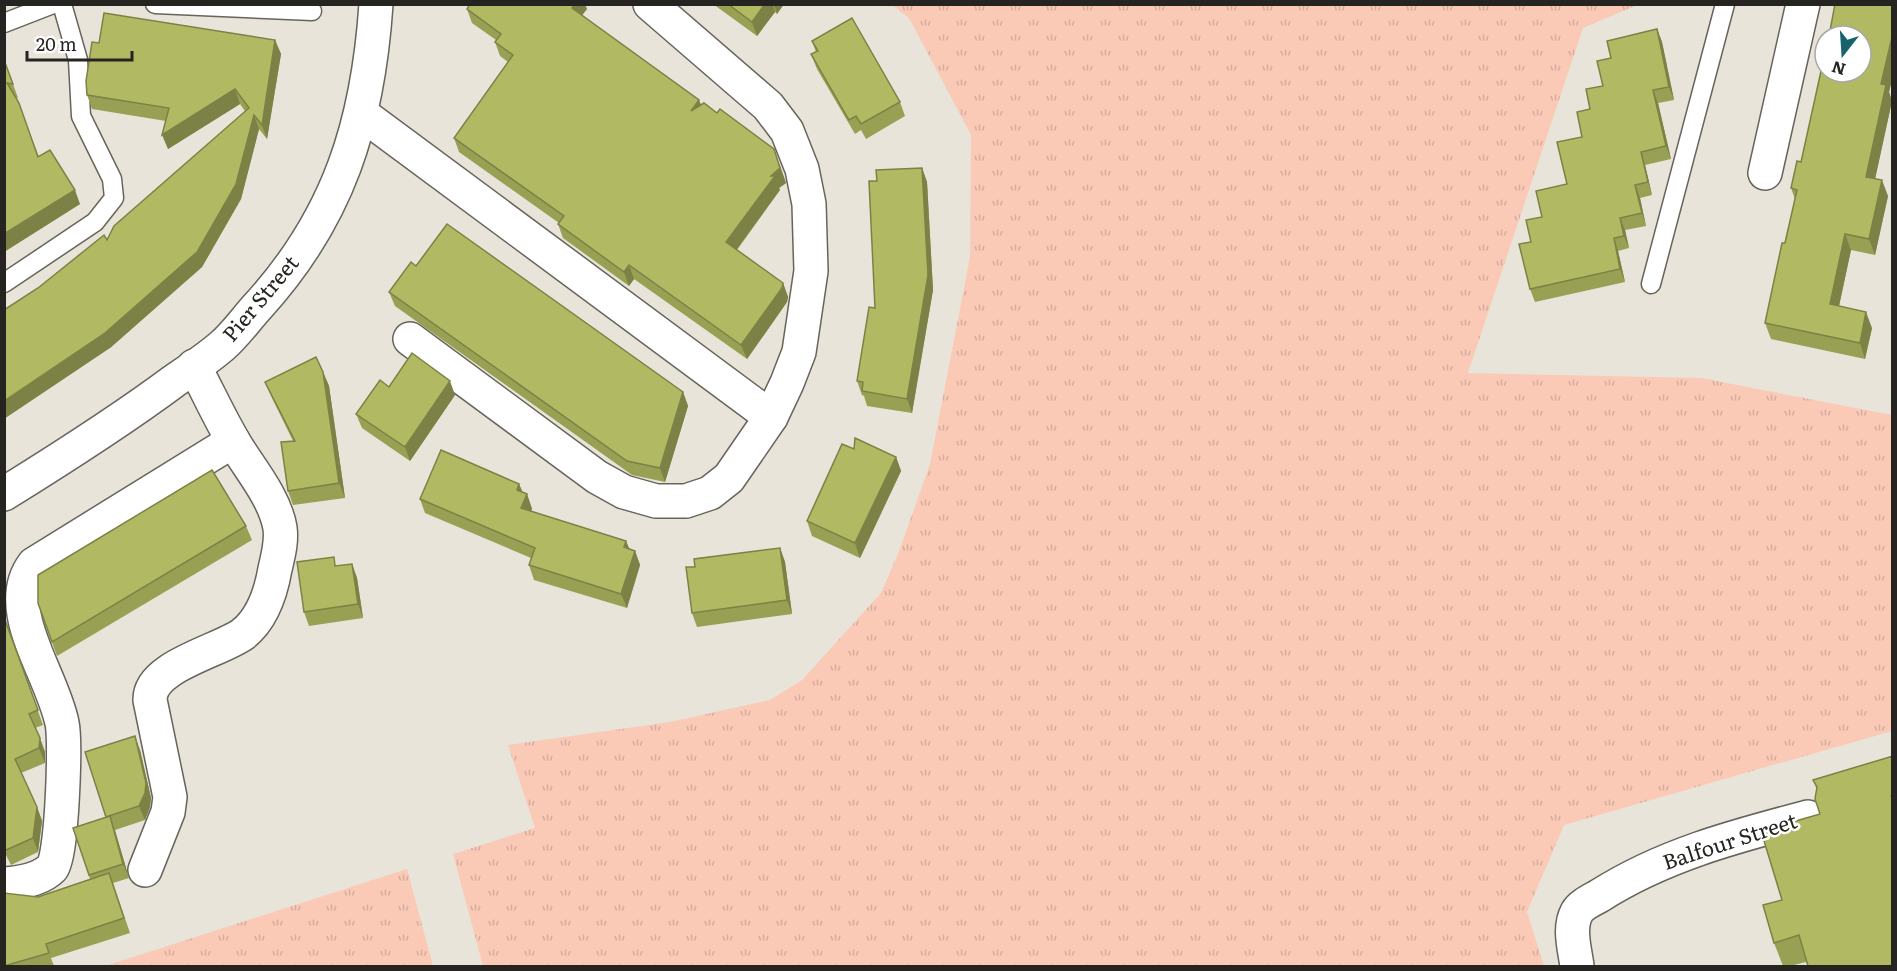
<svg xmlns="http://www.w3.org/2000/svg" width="1897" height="971" viewBox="0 0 1897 971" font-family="Literata,serif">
<defs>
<pattern id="grass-tufts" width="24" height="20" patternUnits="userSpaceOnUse" patternTransform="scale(1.5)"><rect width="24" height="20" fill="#facab7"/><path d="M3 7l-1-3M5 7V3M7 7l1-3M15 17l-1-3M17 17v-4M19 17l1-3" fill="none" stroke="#d6ad9d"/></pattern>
</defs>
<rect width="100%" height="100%" fill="#e8e4d9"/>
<!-- grass -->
<g fill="url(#grass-tufts)">
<polygon points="892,5 1637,5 1583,28 1468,373 1701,378 1892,415 1892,731 1564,825 1527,912 1544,966 483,966 453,854 535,828 508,745 670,722 770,700 802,680 881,593 900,549 930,464 970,257 971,135 909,18"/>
<polygon points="407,869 433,966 105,966"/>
</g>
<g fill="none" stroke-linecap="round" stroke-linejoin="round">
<defs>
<g id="lane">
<polyline points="155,4 312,11"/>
<polyline points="4,23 53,4"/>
<polyline points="4,283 95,222 114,198 112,179 81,116 78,60 62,4"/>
<polyline points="1651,284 1725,4"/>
</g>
<g id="street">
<polyline points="362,114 771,417"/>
<polyline points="1765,173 1803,4"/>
<polyline points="410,339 597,477 624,492 656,501 686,501 710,493 729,478 771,417 787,383 799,352 811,271 809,204 802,169 787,131 768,106 650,4"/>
<path d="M 4,494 C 62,458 119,422 174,381 C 190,370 207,359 222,346 C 235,335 246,319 258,306 C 339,217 368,123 376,4"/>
<path d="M 145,870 L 168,812 L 170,797 L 150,700 C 149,666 220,651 243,634 C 262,619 271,592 275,569 C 278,556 282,542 280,528 C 275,498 250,469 235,444 C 220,419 208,392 194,366"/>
<path d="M 4,884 C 20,883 40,880 52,868 C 62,858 66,741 62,723 C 52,673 0,609 34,564 L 233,441"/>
<path d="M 1577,966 C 1575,950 1568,928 1577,912 C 1581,905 1592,900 1599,896 C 1663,855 1736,836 1808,817"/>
</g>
</defs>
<!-- lane casing -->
<use href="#lane" stroke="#68645b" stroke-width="21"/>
<!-- street casing -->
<use href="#street" stroke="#68645b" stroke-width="36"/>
<!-- lane -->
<use href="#lane" stroke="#fff" stroke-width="18"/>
<!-- street -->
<use href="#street" stroke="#fff" stroke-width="33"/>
</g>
<!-- wall -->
<g fill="#98a054">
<polygon points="713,4 784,4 777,14 775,12 757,36"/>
<polygon points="1893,4 1893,76 1889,92 1892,101 1875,179 1888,196 1875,255 1851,250 1839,306 1872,328 1865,359 1771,339 1765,323 1795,199 1791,188 1801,162"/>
<polygon points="467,9 587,9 582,15 779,163 786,183 779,188 780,190 737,250 783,283 788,297 787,302 747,359 634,279 629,286 563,238 558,224 559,223 459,152 454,138 508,62 500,56 495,42 496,40 472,23"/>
<polygon points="1657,29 1662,42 1674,100 1658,103 1671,159 1645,165 1652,195 1640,198 1646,226 1625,230 1629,248 1618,251 1625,282 1535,302 1530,289 1531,242 1542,217 1567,184 1582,137 1603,86 1611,58"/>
<polygon points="275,40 281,54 267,139 259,129 241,199 202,267 110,348 38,288 107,240 245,111 240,104 168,149 166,121 92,109 87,95 99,43"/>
<polygon points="812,41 900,102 905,116 866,139 861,130 855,134 817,69 811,54 816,52"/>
<polygon points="4,59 18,98 16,98 39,157 80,204 4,252"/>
<polygon points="922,168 927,182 933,290 912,413 867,406 864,396 862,395 857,381 875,308 877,181"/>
<polygon points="416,266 683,392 688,406 665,482 632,475 395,306 389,292"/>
<polygon points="323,372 329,386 345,498 293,505 288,491 293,441 271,396 265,382"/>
<polygon points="389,387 455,395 410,461 362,428 356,414"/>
<polygon points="854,449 896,457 901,471 860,558 812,536 807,521"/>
<polygon points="519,484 523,493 527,494 532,509 531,511 626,541 629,549 635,551 640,565 627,608 534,580 529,565 531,558 425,513 420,499"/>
<polygon points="246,526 252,540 57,656 38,603"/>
<polygon points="780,548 785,562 792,614 697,627 692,613 695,567"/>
<polygon points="352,564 357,578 363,618 309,626 304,612 337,566"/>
<polygon points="5,620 43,725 35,728 45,752 45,763 21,773 37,807 42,821 38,852 11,865 4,851"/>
<polygon points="140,750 151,798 150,807 145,820 115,830 129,878 113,883 130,933 51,958 54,966 4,966 38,897 90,879 73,828 106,818 85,752"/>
<polygon points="1893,756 1893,966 1808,966 1806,962 1790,966 1783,966 1774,943 1782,900 1820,814 1817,790 1813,780"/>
</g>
<!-- shaded-wall -->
<g fill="#7c8245">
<polygon points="574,4 585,4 587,9 577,22 572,8"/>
<polygon points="765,4 773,4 775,12 757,36 752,22"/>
<polygon points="774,4 784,4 777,14"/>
<polygon points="1657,29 1662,42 1674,100 1669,87"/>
<polygon points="1893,33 1893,76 1889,92 1892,101 1872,193 1866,177 1881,84"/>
<polygon points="275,40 281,54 267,139 262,125"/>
<polygon points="235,89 240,104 168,149 162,135"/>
<polygon points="1653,90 1658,103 1671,159 1666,146"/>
<polygon points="699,100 705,114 691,111"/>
<polygon points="254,115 259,129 241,199 202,267 110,348 4,419 4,401"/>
<polygon points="774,149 786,183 779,188 780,190 731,257 726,242 771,176"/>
<polygon points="1641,152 1645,165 1652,195 1648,182"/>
<polygon points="922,168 927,182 933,290 912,413 907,399"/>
<polygon points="1882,180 1888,196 1875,255 1869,239"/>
<polygon points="1635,185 1640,198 1646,226 1642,213"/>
<polygon points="75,190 80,204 4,252 4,234"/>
<polygon points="1620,218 1625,230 1629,248 1624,236"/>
<polygon points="1845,234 1851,250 1836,320 1830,304"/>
<polygon points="1614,238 1618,251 1625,282 1620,269"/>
<polygon points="629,265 634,279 629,286 624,272"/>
<polygon points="783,283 788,297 787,302 747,359 741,345"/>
<polygon points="1866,312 1872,328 1865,359 1860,343"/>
<polygon points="323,372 329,386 345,498 339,483"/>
<polygon points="450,381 455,395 410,461 405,447"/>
<polygon points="683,392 688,406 665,482 660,468"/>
<polygon points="896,457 901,471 860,558 855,543"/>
<polygon points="519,484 525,498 517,490"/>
<polygon points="527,494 532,509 526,522 521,508"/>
<polygon points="626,541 632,555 624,547"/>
<polygon points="780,548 785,562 792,614 787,600"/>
<polygon points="635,551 640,565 627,608 621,594"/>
<polygon points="352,564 357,578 363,618 358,604"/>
<polygon points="135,736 140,750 151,798 150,807 145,820 139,806"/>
<polygon points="40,738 45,752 45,763 39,748"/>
<polygon points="37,807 42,821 38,852 33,838"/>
<polygon points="110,816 115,831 129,878 123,864"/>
</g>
<!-- building -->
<g fill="#b1ba62" stroke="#7c8245" stroke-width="1.5">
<polygon points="470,4 574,4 572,8 699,100 691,111 704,103 717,113 720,109 774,149 780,168 771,176 775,176 726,242 783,283 782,288 741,345 629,265 624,272 558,224 564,216 454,138 513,55 495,42 501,34 467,9"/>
<polygon points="728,4 765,4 752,22"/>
<polygon points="1835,4 1893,4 1893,33 1881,84 1886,85 1866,177 1882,180 1869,239 1845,234 1830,304 1866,312 1860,343 1765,323 1782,243 1785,243 1797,190 1791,188 1797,161 1801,162 1825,53 1825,72 1861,72 1861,36 1829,36"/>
<polygon points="104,13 275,40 262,125 254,115 236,184 197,252 105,333 4,401 4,310 38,288 104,235 107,240 114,226 249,108 235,89 162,135 169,108 87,95 86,81 92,42 99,43"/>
<polygon points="852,18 900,102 861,124 856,116 849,120 811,54 818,51 812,41"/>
<polygon points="1657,29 1669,87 1653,90 1666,146 1641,152 1648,182 1635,185 1642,213 1620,218 1624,236 1614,238 1620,269 1530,289 1519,244 1531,242 1526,220 1542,217 1536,191 1567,184 1557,142 1582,137 1577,112 1590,109 1586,89 1603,86 1597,61 1611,58 1607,41"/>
<polygon points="4,60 13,84 7,83 19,103 38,157 50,150 75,190 4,234"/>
<polygon points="922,168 928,275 907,399 862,391 863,382 857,381 869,307 875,308 869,181 877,181 876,170"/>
<polygon points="447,224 683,392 660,468 627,461 389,292 411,262 416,266"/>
<polygon points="412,353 450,381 405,447 356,414 380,380 389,387"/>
<polygon points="316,357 323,372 339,483 288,491 281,442 295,441 265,382"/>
<polygon points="855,438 896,457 855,543 807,521 842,444 854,449"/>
<polygon points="441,450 519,484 517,490 527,494 521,508 626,541 624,547 635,551 621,594 529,565 535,548 420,499"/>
<polygon points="212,470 246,526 52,642 38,603 38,575"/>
<polygon points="780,548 787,600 692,613 686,567 695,567 694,559"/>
<polygon points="334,557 335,566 352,564 358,604 304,612 297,562"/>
<polygon points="5,620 38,710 29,714 40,738 39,748 15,759 37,807 33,838 6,850 4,848"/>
<polygon points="135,736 146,783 145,793 139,806 106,817 85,752"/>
<polygon points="1893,756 1893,795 1891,796 1893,800 1893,965 1888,966 1808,966 1799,935 1774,943 1763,905 1782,900 1761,831 1820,814 1815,799 1817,787 1813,780"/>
<polygon points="110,816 123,864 89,875 73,828"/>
<polygon points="109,873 124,918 46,944 49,953 4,966 4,893 38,897"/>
</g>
<g text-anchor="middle" stroke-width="5" stroke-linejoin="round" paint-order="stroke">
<!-- street labels -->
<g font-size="21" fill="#252420" stroke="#fff">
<text transform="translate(261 299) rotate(-50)" y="7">Pier Street</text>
<text transform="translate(1730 842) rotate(-18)" y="7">Balfour Street</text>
</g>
</g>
<!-- border -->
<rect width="1897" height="971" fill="none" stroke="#252420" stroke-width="12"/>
<!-- north arrow -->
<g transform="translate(1843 54) rotate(197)"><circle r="28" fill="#ffffff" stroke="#a8a7a6" stroke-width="1.5"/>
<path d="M0-4.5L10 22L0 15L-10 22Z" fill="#16636d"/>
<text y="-9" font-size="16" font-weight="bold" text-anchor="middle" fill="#252420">N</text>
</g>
<!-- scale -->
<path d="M27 51v9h105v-9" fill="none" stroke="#252420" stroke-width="3"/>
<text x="36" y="51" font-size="18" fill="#252420" stroke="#ffffff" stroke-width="4.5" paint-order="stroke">20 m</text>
</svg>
